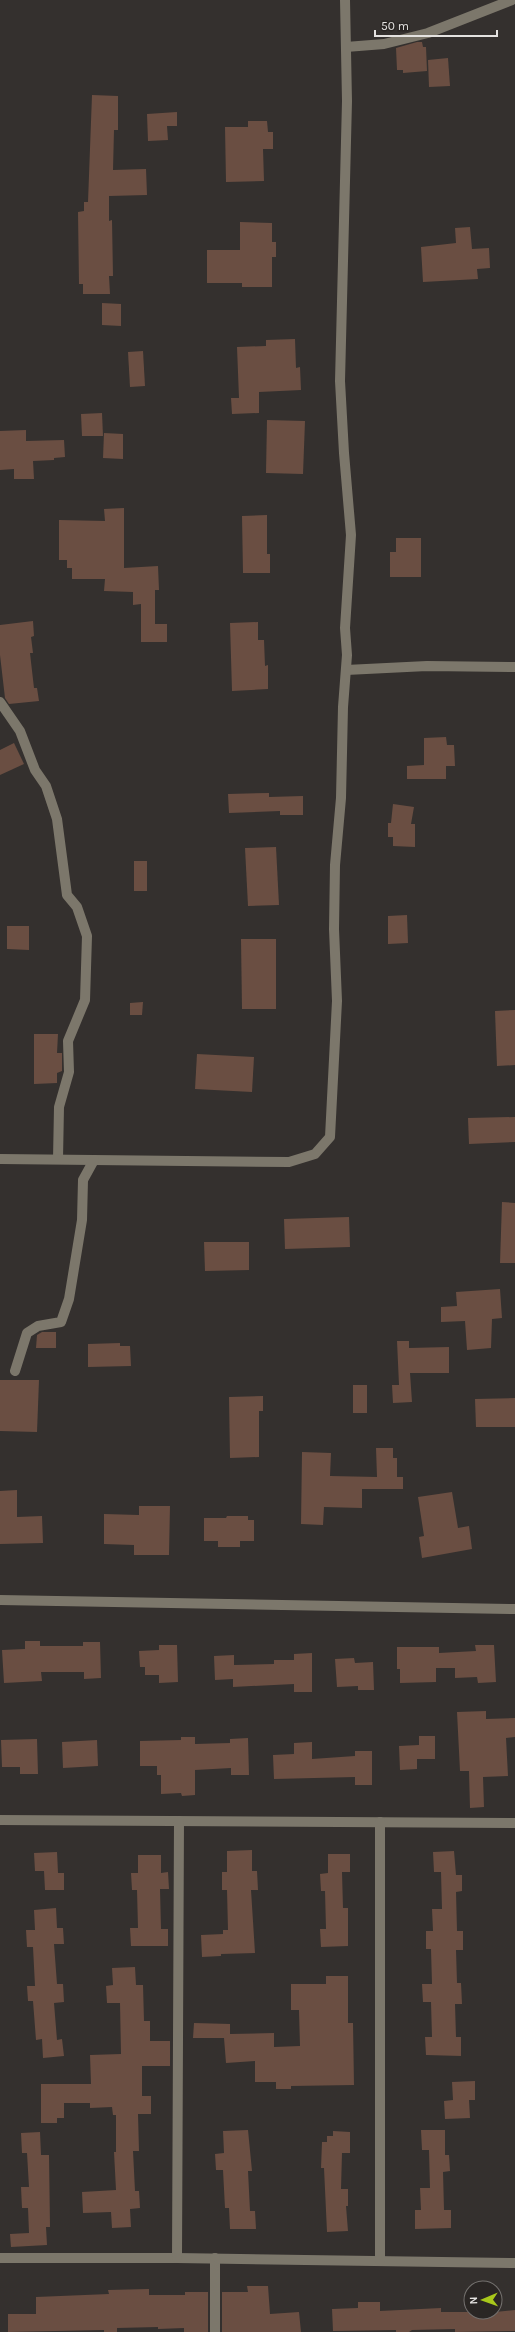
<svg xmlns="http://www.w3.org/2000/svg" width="515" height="2332" viewBox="0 0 515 2332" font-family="Karla,sans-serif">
<rect width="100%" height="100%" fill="#34302e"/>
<!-- building -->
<g fill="#6a4e42">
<polygon points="417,42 422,42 423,47 426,47 427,71 403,73 403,70 397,70 396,48"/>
<polygon points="448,58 450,86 429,87 428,60"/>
<polygon points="92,95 118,96 118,130 114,130 113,170 146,169 147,195 109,196 109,221 112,220 113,276 109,276 110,294 83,294 83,284 79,284 78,212 84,211 84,202 88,202"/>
<polygon points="177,112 177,126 167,126 168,140 148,141 147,114"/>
<polygon points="248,121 267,121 268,132 273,132 273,149 263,149 264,181 226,182 225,127 248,127"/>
<polygon points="240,222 272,223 272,242 276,242 276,257 272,257 272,287 242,287 242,283 207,283 207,250 240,250"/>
<polygon points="470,227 472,249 489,248 490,268 477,269 478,279 423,282 421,247 456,243 455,228"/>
<polygon points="102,303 121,304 121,326 102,325"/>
<polygon points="295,339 296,368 300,367 301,390 259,392 259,413 232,414 231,398 239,398 237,347 266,346 266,340"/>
<polygon points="143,351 145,386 130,387 128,352"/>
<polygon points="102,413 103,436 82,436 81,414"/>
<polygon points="267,420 305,421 303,474 266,473"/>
<polygon points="26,430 26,441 64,440 65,457 54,458 54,460 33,461 34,479 14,479 14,469 0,470 0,431"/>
<polygon points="104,433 123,434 123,459 103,458"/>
<polygon points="124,508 124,568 158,566 159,590 155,590 155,624 167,624 167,642 141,642 141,604 133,605 133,592 104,591 105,579 72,579 72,568 67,568 67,560 59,560 59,520 105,521 104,509"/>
<polygon points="267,515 267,554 270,554 270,573 243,573 242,516"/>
<polygon points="396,538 421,538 421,577 390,577 390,552 396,552"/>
<polygon points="33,621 34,636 31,637 33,653 30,653 31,662 34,688 37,688 39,701 9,704 5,698 0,655 0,625"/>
<polygon points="258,622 258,640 264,640 265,666 268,665 268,689 232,691 230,623"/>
<polygon points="446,737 447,745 454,745 455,766 446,766 446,779 407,779 407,766 424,765 424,738"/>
<polygon points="14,743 24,764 0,775 0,750"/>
<polygon points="269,793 269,797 303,796 303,815 280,815 280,811 229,813 228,794"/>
<polygon points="393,804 414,807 411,824 415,824 415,847 393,846 393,837 388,837 388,823 391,823"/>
<polygon points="276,847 279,905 248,906 245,848"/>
<rect x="134" y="861" width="13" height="30"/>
<polygon points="407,915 408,943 388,944 388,916"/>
<polygon points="7,926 29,926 29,950 7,949"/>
<polygon points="241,939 276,939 276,1009 242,1009"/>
<polygon points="143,1002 142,1015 130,1015 130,1003"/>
<polygon points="515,1010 515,1065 497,1066 495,1011"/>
<polygon points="34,1034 58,1034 57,1053 62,1053 62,1071 57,1073 57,1083 34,1084"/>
<polygon points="197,1054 254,1057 252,1092 195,1089"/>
<polygon points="515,1117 515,1142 469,1144 468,1118"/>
<polygon points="502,1202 515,1203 515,1263 500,1263"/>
<polygon points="349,1217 350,1247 285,1249 284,1219"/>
<polygon points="204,1242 249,1242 249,1270 205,1271"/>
<polygon points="500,1289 502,1318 492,1319 491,1348 467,1350 465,1321 441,1322 441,1307 457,1306 456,1292"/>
<polygon points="42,1332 56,1332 56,1348 36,1348 37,1335"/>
<polygon points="397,1341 409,1341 409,1348 449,1347 449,1373 410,1373 412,1402 393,1403 392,1385 399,1385"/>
<polygon points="120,1343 120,1346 130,1346 131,1366 88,1367 88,1344"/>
<polygon points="0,1380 39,1380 37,1432 0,1431"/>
<rect x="353" y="1385" width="14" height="28"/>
<polygon points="263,1396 263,1411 259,1411 259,1457 230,1458 229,1397"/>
<polygon points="515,1398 515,1427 476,1427 475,1399"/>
<polygon points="376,1448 393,1448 393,1458 397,1458 397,1477 403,1477 403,1489 362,1489 362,1508 324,1507 323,1525 301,1524 302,1452 331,1453 330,1476 377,1477"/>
<polygon points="17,1490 17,1517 42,1516 43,1543 0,1544 0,1491"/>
<polygon points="452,1492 458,1528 469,1526 472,1549 422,1558 419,1537 424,1536 418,1497"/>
<polygon points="139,1506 170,1506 169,1555 134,1555 134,1545 104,1544 104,1514 139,1515"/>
<polygon points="227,1516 248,1516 248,1520 254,1520 254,1541 240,1541 240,1547 218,1547 218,1541 204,1541 204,1518 226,1518"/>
<polygon points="25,1641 40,1641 40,1646 83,1646 83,1642 100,1642 101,1678 84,1679 84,1672 41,1672 42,1681 4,1683 2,1650 25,1649"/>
<polygon points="159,1645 177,1645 178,1682 159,1683 159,1675 145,1675 145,1667 140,1667 139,1651 159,1650"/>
<polygon points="475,1645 494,1645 496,1682 478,1683 477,1677 455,1678 455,1668 436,1668 436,1682 400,1683 400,1669 397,1669 397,1647 439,1647 439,1653 476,1651"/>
<polygon points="312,1653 312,1692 294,1692 294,1684 233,1687 233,1679 215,1680 214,1656 234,1655 234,1665 274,1664 274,1660 294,1660 294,1654"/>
<polygon points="354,1658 355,1663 373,1662 374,1690 358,1690 358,1686 337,1687 335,1659"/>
<polygon points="486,1711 486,1719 515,1718 515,1737 506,1738 508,1776 483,1777 484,1807 470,1808 469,1771 460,1771 457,1712"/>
<polygon points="419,1736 435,1736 435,1759 417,1759 417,1769 400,1770 399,1746 419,1745"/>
<polygon points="181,1737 195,1737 195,1744 230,1743 230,1739 248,1738 249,1775 231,1775 231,1768 195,1770 195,1795 182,1796 181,1793 161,1794 161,1775 157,1775 157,1766 140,1766 140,1741 181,1740"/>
<polygon points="37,1739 38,1774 20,1774 20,1767 2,1767 1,1740"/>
<polygon points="97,1740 98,1766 63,1768 62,1742"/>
<polygon points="312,1742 312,1759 355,1756 355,1751 372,1751 372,1785 355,1785 355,1777 274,1779 273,1755 294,1754 294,1743"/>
<polygon points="252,1850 252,1871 257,1871 258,1890 251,1890 255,1953 221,1954 221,1956 202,1957 201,1935 223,1934 223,1930 228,1930 227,1890 222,1890 222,1872 227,1872 227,1851"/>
<polygon points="454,1851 456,1875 462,1875 462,1891 456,1892 457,1931 463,1931 463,1950 456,1950 457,1983 461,1983 462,2004 455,2004 456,2037 461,2037 461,2056 426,2055 425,2037 432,2037 431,2002 423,2002 422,1984 432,1984 431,1949 426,1949 426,1931 433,1931 432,1909 442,1909 441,1872 434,1872 433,1852"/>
<polygon points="57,1852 58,1873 64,1873 64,1890 45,1890 44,1871 35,1871 34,1853"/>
<polygon points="328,1854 350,1854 350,1872 342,1872 343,1908 348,1908 348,1946 321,1947 320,1929 326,1929 325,1891 321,1891 320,1874 328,1873"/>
<polygon points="138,1855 161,1855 161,1873 168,1872 169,1889 160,1889 161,1929 168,1929 168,1946 131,1946 130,1928 138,1928 137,1890 132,1890 131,1873 138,1873"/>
<polygon points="56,1908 57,1928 63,1928 64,1944 54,1944 57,1984 63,1984 64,2002 54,2003 57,2040 62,2039 64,2056 43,2058 42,2039 36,2040 33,2001 28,2001 27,1986 35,1986 33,1947 27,1947 26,1930 35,1930 34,1910"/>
<polygon points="135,1967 136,1985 143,1985 144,2021 150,2021 150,2041 170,2041 170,2066 142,2066 142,2096 151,2096 151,2114 138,2114 139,2151 133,2151 135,2191 139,2191 140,2208 130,2209 131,2227 112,2228 111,2212 83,2213 82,2192 116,2190 114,2152 116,2152 116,2115 113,2115 112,2107 90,2108 90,2103 64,2103 64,2118 57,2118 57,2123 41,2123 41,2084 91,2084 90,2055 121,2054 120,2003 107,2003 106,1986 113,1985 112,1968"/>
<polygon points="326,1976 348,1976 348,2023 353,2023 354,2085 291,2086 291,2089 276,2089 276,2082 255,2082 255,2061 226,2063 224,2038 193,2038 194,2023 230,2024 230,2034 274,2033 274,2047 300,2046 299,2010 291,2010 291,1984 326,1984"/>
<polygon points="475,2081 475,2100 469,2100 470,2118 445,2119 444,2101 453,2100 452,2082"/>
<polygon points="248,2130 252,2171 248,2171 250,2211 255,2211 256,2229 230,2229 229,2208 225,2208 223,2170 216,2170 215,2154 224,2153 223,2131"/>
<polygon points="421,2130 445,2130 445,2155 449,2155 450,2171 443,2172 444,2210 451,2210 451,2228 415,2229 415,2210 421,2210 420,2188 430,2188 429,2150 422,2150"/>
<polygon points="333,2131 350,2132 350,2153 342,2153 341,2189 348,2189 348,2206 346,2206 348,2231 327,2232 324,2168 321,2168 322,2142 327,2142 327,2136 333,2136"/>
<polygon points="40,2132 41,2155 49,2155 50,2227 46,2227 47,2245 11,2247 10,2234 29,2233 28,2208 22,2208 21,2187 29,2187 27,2153 22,2153 21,2133"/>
<polygon points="247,2286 268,2286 270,2314 299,2312 301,2332 222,2332 222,2292 248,2292"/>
<polygon points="149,2289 149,2295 185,2295 185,2292 208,2292 208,2332 184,2332 184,2328 158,2329 158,2327 117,2328 117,2332 104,2332 104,2330 8,2332 8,2314 36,2314 36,2297 109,2294 108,2290"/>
<polygon points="358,2302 380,2302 380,2311 441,2308 441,2312 495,2312 515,2310 515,2331 455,2332 455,2329 412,2330 409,2332 396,2332 396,2330 333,2331 332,2309 358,2308"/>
</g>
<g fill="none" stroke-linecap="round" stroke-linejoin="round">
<!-- minor -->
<g stroke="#7c776b" stroke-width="10">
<polyline points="346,47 384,44 428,33 512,0"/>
<polyline points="346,670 427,666 515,667"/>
<polyline points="0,702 20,731 35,770 46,786 57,819 67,895 77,907 87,936 85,1000 68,1041 69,1072 59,1107 58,1159"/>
<polyline points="0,1159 289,1162 315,1154 330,1137 337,1001 334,929 335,865 341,798 343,707 347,655 345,628 351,535 344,453 340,381 347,101 345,0"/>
<polyline points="15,1371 27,1333 38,1326 61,1322 69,1299 82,1220 83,1180 94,1160"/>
<polyline points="0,1600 515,1609"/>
<polyline points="0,1820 515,1823"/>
<polyline points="0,2258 177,2258 515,2263"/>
<polyline points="177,2258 179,1821"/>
<polyline points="215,2258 215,2332"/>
<polyline points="380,2261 380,1822"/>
</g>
</g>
<!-- north arrow -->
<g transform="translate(483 2300) rotate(268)"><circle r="19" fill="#2a2624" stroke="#74716f"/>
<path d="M0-3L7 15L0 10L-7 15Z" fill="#a8c71b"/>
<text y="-6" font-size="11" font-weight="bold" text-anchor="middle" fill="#e4e2e0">N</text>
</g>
<!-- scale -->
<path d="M375 30v6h122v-6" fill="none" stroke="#e4e2e0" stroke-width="2"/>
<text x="381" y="30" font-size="12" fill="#e4e2e0" stroke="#2a2624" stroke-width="3" paint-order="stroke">50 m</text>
</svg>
